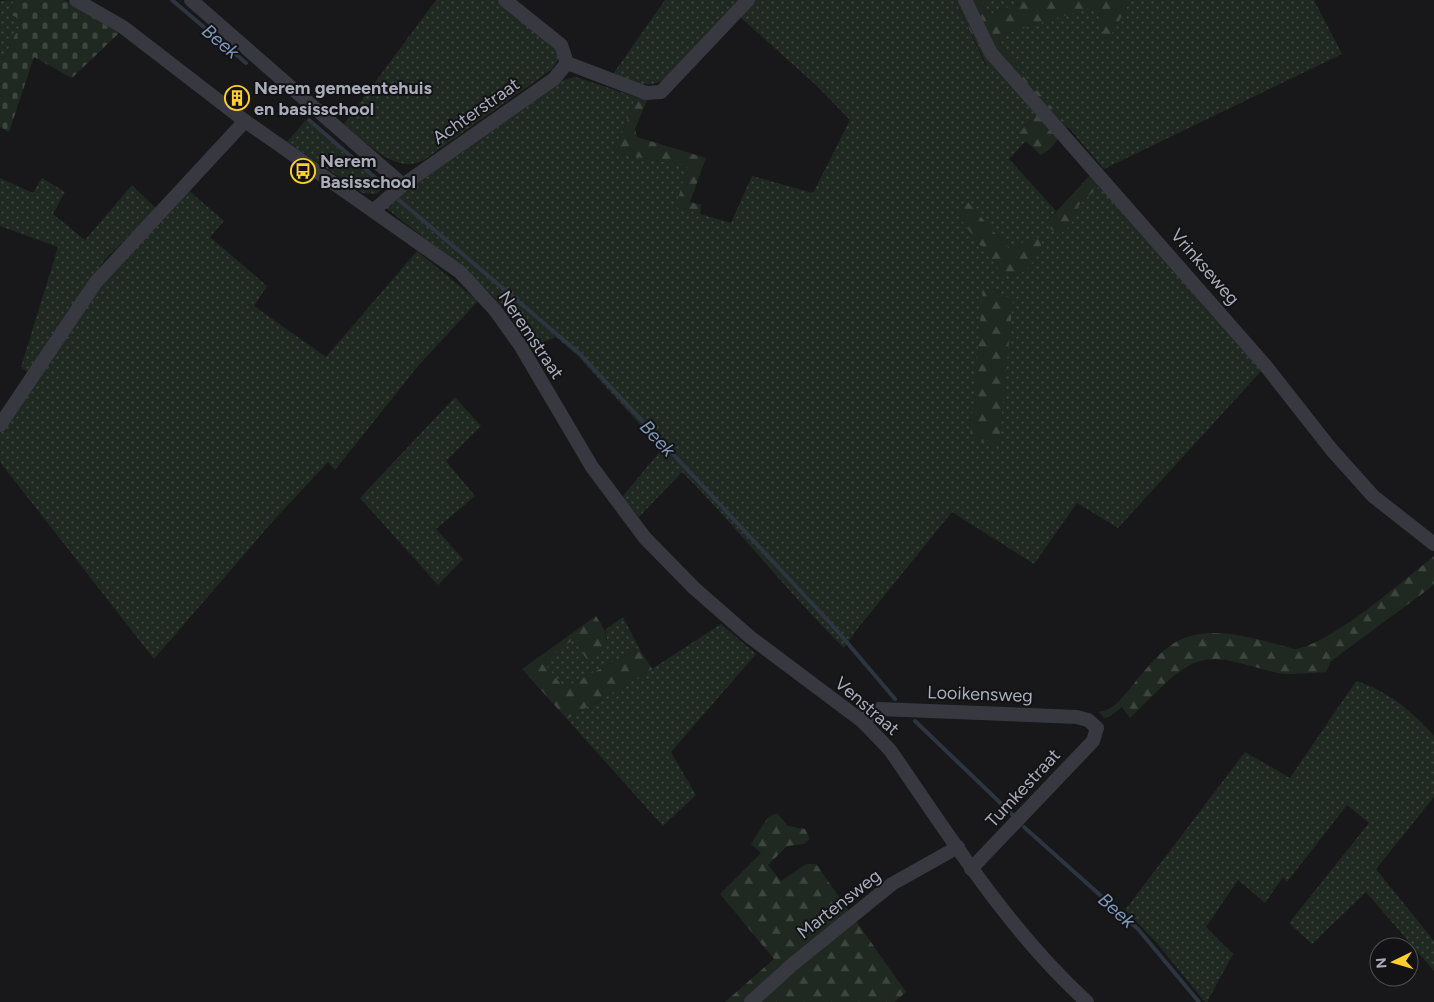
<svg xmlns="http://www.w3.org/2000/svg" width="1434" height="1002" viewBox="0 0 1434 1002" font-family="Figtree,sans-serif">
<defs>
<pattern id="grass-dots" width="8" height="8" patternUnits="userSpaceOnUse" patternTransform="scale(1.25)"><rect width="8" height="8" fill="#1f2921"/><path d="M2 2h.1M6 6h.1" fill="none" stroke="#3d453f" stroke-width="1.8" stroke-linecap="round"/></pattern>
<pattern id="forest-firs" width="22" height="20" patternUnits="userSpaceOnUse" patternTransform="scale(1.25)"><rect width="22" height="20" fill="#1f2921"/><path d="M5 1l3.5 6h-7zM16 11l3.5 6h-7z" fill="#3d453f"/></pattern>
<pattern id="cemetery-stones" width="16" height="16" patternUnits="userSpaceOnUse" patternTransform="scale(1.25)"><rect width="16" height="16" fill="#1f2921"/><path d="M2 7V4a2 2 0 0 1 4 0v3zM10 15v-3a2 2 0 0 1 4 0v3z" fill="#3d453f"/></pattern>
</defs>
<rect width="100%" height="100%" fill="#18181a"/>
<!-- grass -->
<g fill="url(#grass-dots)" fill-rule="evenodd">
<polygon points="14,0 9,13 22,21 0,66 0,1"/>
<path d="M 436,0 L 497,0 L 555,49 L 559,59 L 551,70 L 424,160 C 396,176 365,141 344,124 Z"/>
<path d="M 665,0 L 740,0 L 667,78 C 646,91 634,81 613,74 Z"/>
<path d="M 753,0 L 955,0 L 986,66 L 991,63 L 1036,114 L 1018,134 L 1026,141 L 1009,159 L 1056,211 L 1046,223 L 1074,214 L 1077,207 L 1101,184 L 1263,369 L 1118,528 L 1077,503 L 1034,564 L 952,512 L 858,628 L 844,648 C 787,592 739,529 682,472 L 639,517 L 622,497 L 662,449 L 578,356 L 556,337 L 532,347 L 500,303 L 471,275 L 386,208 L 404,193 L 564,80 L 575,77 L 585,80 L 636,97 L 615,153 L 688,166 L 676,207 L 731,223 L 752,176 L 813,193 L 850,120 L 817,86 L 739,16 ZM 967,201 L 1010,250 L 955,212 Z"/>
<polygon points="982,0 1029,0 990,14"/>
<polygon points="1131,0 1314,0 1342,54 1104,169 1005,53 998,36 1096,5 1106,43"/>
<polygon points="306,120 384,188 376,194 363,193 287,142"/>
<polygon points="0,178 33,193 42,178 65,192 53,214 85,240 132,185 157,209 105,259 31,375 21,367 58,247 0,226"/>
<polygon points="187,189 224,221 210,237 267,286 254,306 326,357 417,251 478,301 418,366 335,470 328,462 273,521 154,659 0,462 0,433 93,295"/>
<polygon points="455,397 481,426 446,461 475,496 436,529 463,559 438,585 360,498"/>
<polygon points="623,617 639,648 564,688 543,662 574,639 587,660 607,639 605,630"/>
<polygon points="721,624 756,654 671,752 696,795 663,826 567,719 652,669"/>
<path d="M 1356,681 C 1387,690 1413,712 1434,736 L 1434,797 L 1376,869 L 1434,941 L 1434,971 L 1366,892 L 1312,944 L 1289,923 L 1369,823 L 1347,805 L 1287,882 L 1283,877 L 1265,903 L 1238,880 L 1206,927 L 1233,954 L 1207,1002 L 1205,1002 L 1155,941 L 1125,910 L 1245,752 L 1290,778 Z"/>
</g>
<!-- forest -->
<g fill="url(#forest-firs)">
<polygon points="955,0 982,0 990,14 1029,0 1131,0 1106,44 1096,6 998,36 1005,53 1068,126 1051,148 1041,155 1018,134 1036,114 991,63 987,66"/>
<polygon points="636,97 647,100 635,129 637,137 706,158 690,202 701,205 700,214 676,207 687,166 615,153"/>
<polygon points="1091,174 1101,184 1077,207 1071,225 1061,233 1052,230 1046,223"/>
<path d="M 967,201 L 1010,250 L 1035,235 L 1042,243 C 1034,263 1027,278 1003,275 L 955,212 Z"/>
<polygon points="983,288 1013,299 999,445 970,439"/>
<path d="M 1434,556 L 1434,585 L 1331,661 L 1326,672 C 1313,673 1300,674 1287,674 C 1257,672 1219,649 1190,665 C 1168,677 1148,701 1130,718 L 1122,707 L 1109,717 L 1104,718 L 1099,712 C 1114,710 1121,699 1131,687 C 1145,671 1160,649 1180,640 C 1214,623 1261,641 1296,649 C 1332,643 1403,581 1434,556 Z"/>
<path d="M 596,616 C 611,638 610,645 587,660 L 574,639 L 543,662 L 564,688 L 639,648 L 652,669 L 567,719 L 522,669 Z"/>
<polygon points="777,813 788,826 805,829 810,839 804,844 787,846 768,865 781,881 806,864 816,864 906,992 895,1002 725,1002 774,959 720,894 761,853 751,844 768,817"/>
</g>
<!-- cemetery -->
<polygon fill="url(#cemetery-stones)" points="14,0 65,0 119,33 72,78 34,57 9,132 0,127 0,66 22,21 9,13"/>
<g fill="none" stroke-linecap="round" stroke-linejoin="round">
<!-- stream -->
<g stroke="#2c3540" stroke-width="4">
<polyline points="172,0 246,63"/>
<polyline points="309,120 386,187"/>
<polyline points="399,200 579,353 833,626 895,699"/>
<polyline points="915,721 1014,816"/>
<polyline points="1024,827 1138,929 1199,1002"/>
</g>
<!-- minor -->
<g stroke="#383940" stroke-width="14">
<path d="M 76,0 L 123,27 L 245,121 L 460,272 L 495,310 L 520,345 L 592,467 L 645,538 L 694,588 L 750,637 L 862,721 L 890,750 C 951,838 1008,930 1087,1002"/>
<polyline points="191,0 403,185"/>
<polyline points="505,0 561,45 567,63"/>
<polyline points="965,0 991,53 1265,365 1331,449 1373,496 1434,544"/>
<polyline points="567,63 646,93 661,92 748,0"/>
<polyline points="374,210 403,185 554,79 567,63"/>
<polyline points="0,425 96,282 245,121"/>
<polyline points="862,721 879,709 1077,717 1088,720 1097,728 1093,741 971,869"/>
<polyline points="751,1002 793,964 892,884 958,847"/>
</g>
</g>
<!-- icons -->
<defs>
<symbol id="building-ring" viewBox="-11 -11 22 22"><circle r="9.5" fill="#131315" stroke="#ffd02b" stroke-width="1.5"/><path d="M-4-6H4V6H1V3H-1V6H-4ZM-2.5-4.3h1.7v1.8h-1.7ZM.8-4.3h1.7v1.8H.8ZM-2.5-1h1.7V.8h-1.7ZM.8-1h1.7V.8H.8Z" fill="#ffd02b"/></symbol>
<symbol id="bus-ring" viewBox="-11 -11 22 22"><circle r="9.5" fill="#131315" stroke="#ffd02b" stroke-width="1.5"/><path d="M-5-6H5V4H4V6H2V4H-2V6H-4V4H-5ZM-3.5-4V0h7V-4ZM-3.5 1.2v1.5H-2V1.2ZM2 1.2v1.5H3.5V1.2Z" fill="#ffd02b"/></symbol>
</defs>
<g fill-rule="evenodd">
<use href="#building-ring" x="223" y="84" width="28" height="28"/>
<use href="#bus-ring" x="289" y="157" width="28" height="28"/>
</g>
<g text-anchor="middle" stroke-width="4" stroke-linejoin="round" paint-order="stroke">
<!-- poi labels -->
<g font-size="18" font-weight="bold" fill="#a9acbb" stroke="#131315" text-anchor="start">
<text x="254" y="94">Nerem gemeentehuis<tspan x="254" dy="21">en basisschool</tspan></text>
<text x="320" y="167">Nerem<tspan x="320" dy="21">Basisschool</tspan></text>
</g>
<!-- street labels -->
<g font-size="18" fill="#a9acbb" stroke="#131315">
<text transform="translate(476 111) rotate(-35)" y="6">Achterstraat</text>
<text transform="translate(1205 267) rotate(49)" y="6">Vrinkseweg</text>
<text transform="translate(531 335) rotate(56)" y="6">Neremstraat</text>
<text transform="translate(980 694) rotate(2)" y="6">Looikensweg</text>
<text transform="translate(867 706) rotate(41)" y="6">Venstraat</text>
<text transform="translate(1023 788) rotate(-47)" y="6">Tumkestraat</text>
<text transform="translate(839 904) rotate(-38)" y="6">Martensweg</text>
</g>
<!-- water labels -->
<g font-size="19" font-style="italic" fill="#7d96b9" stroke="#131315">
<text transform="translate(221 41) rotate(40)" y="7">Beek</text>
<text transform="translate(658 438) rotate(47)" y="7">Beek</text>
<text transform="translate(1117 910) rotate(42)" y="7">Beek</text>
</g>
</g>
<!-- north arrow -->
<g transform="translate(1394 962) rotate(265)"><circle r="24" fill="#131315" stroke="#4f5057"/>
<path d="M0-4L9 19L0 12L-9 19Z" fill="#ffd02b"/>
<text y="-8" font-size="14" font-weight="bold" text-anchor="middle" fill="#a9acbb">N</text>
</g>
</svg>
